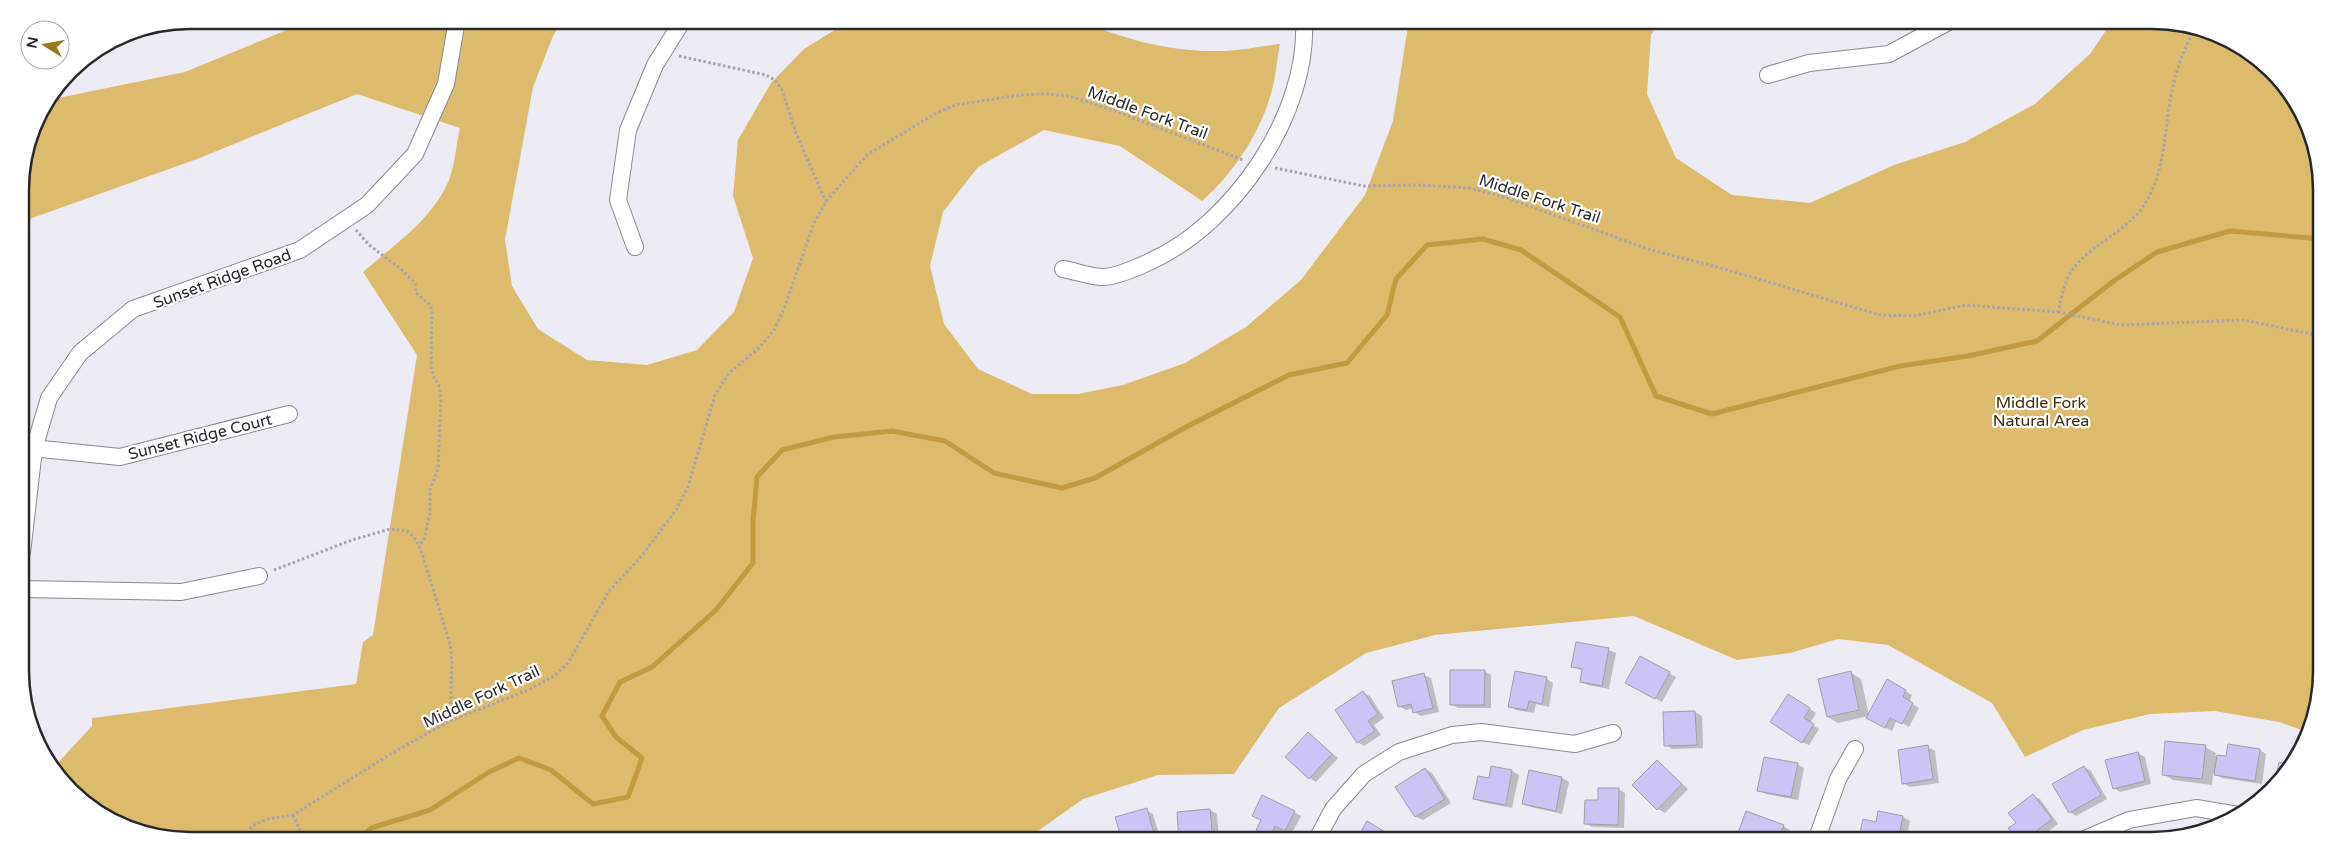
<svg xmlns="http://www.w3.org/2000/svg" width="2342" height="861" viewBox="0 0 2342 861" font-family="'Varela Round',sans-serif">
<rect width="100%" height="100%" fill="#ecebf4"/>
<!-- green -->
<path fill="#dcbb6d" d="M 311,20 L 563,20 L 553,36 L 533,87 L 505,240 L 512,286 L 538,329 L 587,360 L 647,365 L 697,350 L 734,312 L 753,258 L 733,196 L 738,140 L 771,83 L 804,49 L 846,23 L 854,20 L 1079,20 C 1122,39 1171,52 1218,51 C 1239,51 1260,46 1280,44 C 1277,59 1276,75 1272,90 C 1261,132 1234,173 1202,201 L 1120,146 L 1044,130 L 978,167 L 943,212 L 930,266 L 944,324 L 978,369 L 1032,394 L 1078,394 L 1123,385 L 1185,363 L 1246,327 L 1301,280 L 1365,195 L 1393,121 L 1409,20 L 1660,20 L 1651,35 L 1647,94 L 1676,158 L 1732,195 L 1810,203 L 1894,165 L 1965,142 L 2035,104 L 2090,54 L 2113,20 L 2153,20 L 2207,29 L 2280,78 L 2309,124 L 2321,167 L 2322,672 L 2313,726 L 2310,733 L 2279,722 L 2215,711 L 2150,714 L 2083,730 L 2025,757 L 1992,703 L 1888,645 L 1838,639 L 1790,653 L 1737,660 L 1634,616 L 1435,635 L 1366,653 L 1279,708 L 1234,774 L 1158,775 L 1083,799 L 1024,841 L 189,841 L 135,832 L 62,783 L 54,767 L 92,726 L 92,718 L 356,684 L 363,642 L 373,635 L 417,355 L 363,272 C 394,245 433,219 449,180 C 455,164 456,145 460,128 L 357,94 L 197,159 L 21,222 C 20,181 23,134 48,100 L 185,72 Z"/>
<!-- shadow -->
<g fill="#0003">
<polygon points="1577,643 1609,650 1616,653 1609,689 1588,685 1581,681 1583,671 1573,666"/>
<polygon points="1640,658 1676,677 1662,702 1627,682"/>
<polygon points="1484,671 1491,675 1491,708 1458,708 1451,704"/>
<polygon points="1850,672 1861,679 1869,715 1887,681 1912,695 1909,702 1919,708 1909,727 1897,720 1892,731 1867,718 1868,716 1838,723 1828,717"/>
<polygon points="1424,675 1431,678 1439,712 1421,716 1414,712 1413,708 1406,710 1399,706"/>
<polygon points="1547,679 1553,683 1549,707 1536,704 1534,713 1516,710 1510,706"/>
<polygon points="1363,693 1370,696 1384,718 1374,725 1381,735 1364,746 1358,742"/>
<polygon points="1795,699 1816,713 1810,723 1819,729 1809,745 1802,742"/>
<polygon points="1695,712 1702,716 1703,748 1672,749 1666,745 1665,713"/>
<polygon points="1308,733 1338,758 1316,782 1310,778"/>
<polygon points="1928,747 1935,751 1939,783 1910,787 1903,783"/>
<polygon points="2205,747 2216,753 2215,756 2227,758 2260,750 2266,754 2262,784 2222,778 2213,773 2212,785 2173,780 2163,774"/>
<polygon points="2138,753 2145,757 2151,784 2120,792 2114,788"/>
<polygon points="1657,762 1688,789 1665,813 1658,809"/>
<polygon points="1797,764 1804,768 1798,800 1766,794 1759,790"/>
<polygon points="1492,767 1512,771 1519,775 1512,808 1481,802 1474,798 1490,780"/>
<polygon points="2084,767 2091,771 2107,799 2076,816 2070,812"/>
<polygon points="1425,769 1432,773 1451,803 1423,820 1416,817 1397,787"/>
<polygon points="1530,772 1562,778 1569,782 1562,814 1531,807 1524,804"/>
<polygon points="1618,789 1625,793 1624,828 1592,827 1586,823 1599,801"/>
<polygon points="2033,796 2040,799 2058,824 2035,841 2019,841 2018,824"/>
<polygon points="1146,810 1153,814 1161,841 1123,841"/>
<polygon points="1210,810 1217,814 1219,841 1181,841"/>
<polygon points="1294,812 1301,816 1292,833 1283,829 1277,839 1264,833"/>
<polygon points="1879,812 1903,817 1910,821 1906,841 1861,841 1877,824"/>
<polygon points="1783,826 1790,830 1786,841 1736,841"/>
</g>
<g fill="none" stroke-linecap="round" stroke-linejoin="round">
<!-- stream -->
<polyline stroke="#c09b42" stroke-width="5" points="358,841 371,828 430,810 489,772 519,758 551,770 593,804 628,797 642,758 616,737 602,716 620,682 652,667 716,610 753,563 753,521 757,477 782,450 834,437 892,431 945,441 994,473 1062,488 1095,478 1186,427 1289,375 1347,363 1387,315 1396,279 1427,245 1483,239 1521,250 1620,317 1656,396 1712,414 1900,366 1968,356 2037,341 2115,280 2157,252 2230,231 2321,239"/>
</g>
<!-- building -->
<g fill="#cbc5f6" stroke="#a09fa7">
<polygon points="1576,642 1609,648 1602,686 1580,682 1582,669 1571,667"/>
<polygon points="1640,656 1670,672 1655,699 1625,683"/>
<polygon points="1450,670 1485,670 1484,705 1450,705"/>
<polygon points="1515,671 1547,677 1542,704 1529,701 1527,710 1508,707"/>
<polygon points="1851,671 1859,710 1827,717 1818,679"/>
<polygon points="1424,673 1433,708 1413,713 1411,704 1398,707 1392,681"/>
<polygon points="1887,679 1906,690 1903,697 1913,703 1902,724 1890,718 1885,728 1866,718"/>
<polygon points="1363,691 1378,714 1368,721 1375,731 1357,743 1335,710"/>
<polygon points="1788,694 1810,708 1804,718 1814,724 1802,743 1770,722"/>
<polygon points="1695,711 1697,745 1664,746 1663,712"/>
<polygon points="1308,732 1332,754 1309,779 1285,757"/>
<polygon points="2165,741 2206,745 2202,779 2162,775"/>
<polygon points="2228,744 2260,749 2255,781 2214,775 2217,755 2226,756"/>
<polygon points="1928,745 1933,779 1902,784 1898,750"/>
<polygon points="2138,752 2145,781 2113,789 2105,760"/>
<polygon points="1764,757 1798,763 1791,797 1757,791"/>
<polygon points="1657,760 1682,784 1657,810 1632,785"/>
<polygon points="2279,762 2294,765 2274,786"/>
<polygon points="1491,766 1512,770 1506,805 1473,799 1478,776 1489,778"/>
<polygon points="2084,766 2101,795 2069,813 2052,784"/>
<polygon points="1425,768 1445,799 1415,817 1395,787"/>
<polygon points="1529,770 1562,777 1556,811 1522,804"/>
<polygon points="1598,788 1619,788 1618,825 1584,824 1585,800 1598,800"/>
<polygon points="2033,794 2052,819 2023,841 2018,841 2008,828 2016,823 2008,813"/>
<polygon points="1262,795 1295,811 1285,831 1275,826 1270,837 1256,830 1261,820 1252,816"/>
<polygon points="1147,808 1156,841 1132,841 1132,839 1122,841 1115,817"/>
<polygon points="1210,809 1213,841 1179,841 1177,812"/>
<polygon points="1746,811 1784,825 1778,841 1735,841"/>
<polygon points="1878,811 1903,816 1898,841 1858,841 1863,819 1876,822"/>
<polygon points="1367,821 1398,840 1398,841 1356,840"/>
<polygon points="1988,833 1997,841 1981,841"/>
</g>
<g fill="none" stroke-linecap="round" stroke-linejoin="round">
<defs>
<g id="street">
<polyline points="1768,75 1809,63 1889,54 1952,20"/>
<polyline points="635,247 618,200 628,130 655,65 683,20"/>
<path d="M 1063,269 C 1075,271 1088,276 1101,277 C 1113,278 1139,267 1151,261 C 1234,223 1309,114 1304,20"/>
<polyline points="22,447 120,457 289,414"/>
<polyline points="22,553 34,449 49,398 80,353 133,309 300,250 367,205 415,154 446,84 457,20"/>
<polyline points="23,589 181,592 259,576"/>
<polyline points="1316,841 1333,809 1364,774 1399,752 1452,735 1481,732 1575,744 1613,733"/>
<polyline points="1816,841 1838,779 1855,749"/>
<polyline points="2080,841 2129,820 2196,808 2238,815"/>
</g>
</defs>
<!-- street casing -->
<use href="#street" stroke="#8a8a92" stroke-width="18"/>
<!-- path -->
<g stroke="#a5a4ab" stroke-width="3" stroke-dasharray="2.5 2.5" stroke-linecap="butt">
<polyline points="679,56 766,75 775,80 782,90 796,133 826,202"/>
<path d="M 1275,168 L 1364,186 L 1418,185 L 1469,188 L 1501,196 L 1651,250 L 1714,266 L 1880,315 L 1914,316 L 1966,305 L 2058,312 C 2061,302 2062,291 2066,282 C 2079,247 2126,236 2146,202 C 2166,169 2164,128 2172,91 C 2176,69 2185,48 2195,27"/>
<polyline points="356,230 369,245 401,269 415,283 416,293 430,305 432,311 431,366 433,376 439,386 441,398 438,468 430,490 430,514 424,539 419,547"/>
<polyline points="2058,312 2121,325 2244,320 2321,336"/>
<polyline points="274,570 352,540 390,529 407,531 414,537 421,550 450,644 452,662 450,721"/>
<polyline points="293,815 305,841"/>
<polyline points="241,841 252,826 267,819 293,815 392,753 450,721 528,690 554,676 568,663 609,591 640,558 676,510 688,487 715,395 729,373 759,348 774,330 784,309 814,223 828,199 867,155 936,113 955,105 1020,95 1046,94 1069,96 1115,111 1243,160"/>
</g>
<!-- street -->
<use href="#street" stroke="#fff" stroke-width="16"/>
</g>
<g text-anchor="middle" stroke-width="4.5" stroke-linejoin="round" paint-order="stroke">
<!-- street labels -->
<g font-size="16" fill="#29282b" stroke="#fff">
<text transform="translate(1148 112) rotate(20)" y="6">Middle Fork Trail</text>
<text transform="translate(1540 198) rotate(18)" y="6">Middle Fork Trail</text>
<text transform="translate(222 278) rotate(-20)" y="6">Sunset Ridge Road</text>
<text transform="translate(200 436) rotate(-14)" y="6">Sunset Ridge Court</text>
<text transform="translate(481 696) rotate(-25)" y="6">Middle Fork Trail</text>
</g>
<!-- park labels -->
<g font-size="16" fill="#3e2f07" stroke="#fff">
<text x="2041" y="408">Middle Fork<tspan x="2041" dy="18">Natural Area</tspan></text>
</g>
</g>
<!-- crop -->
<path d="M0 0H2342V861H0ZM190 29H2152A161 161 0 0 1 2313 190V671A161 161 0 0 1 2152 832H190A161 161 0 0 1 29 671V190A161 161 0 0 1 190 29Z" fill="#fff" fill-rule="evenodd"/>
<path fill="none" stroke="#29282b" stroke-width="2.5" d="M190 29H2152A161 161 0 0 1 2313 190V671A161 161 0 0 1 2152 832H190A161 161 0 0 1 29 671V190A161 161 0 0 1 190 29Z"/>
<!-- north arrow -->
<g transform="translate(45 45) rotate(281)"><circle r="24" fill="#ffffff" stroke="#a9a9aa"/>
<path d="M0-4L9 19L0 12L-9 19Z" fill="#987721"/>
<text y="-8" font-size="14" font-weight="bold" text-anchor="middle" fill="#29282b">N</text>
</g>
</svg>
